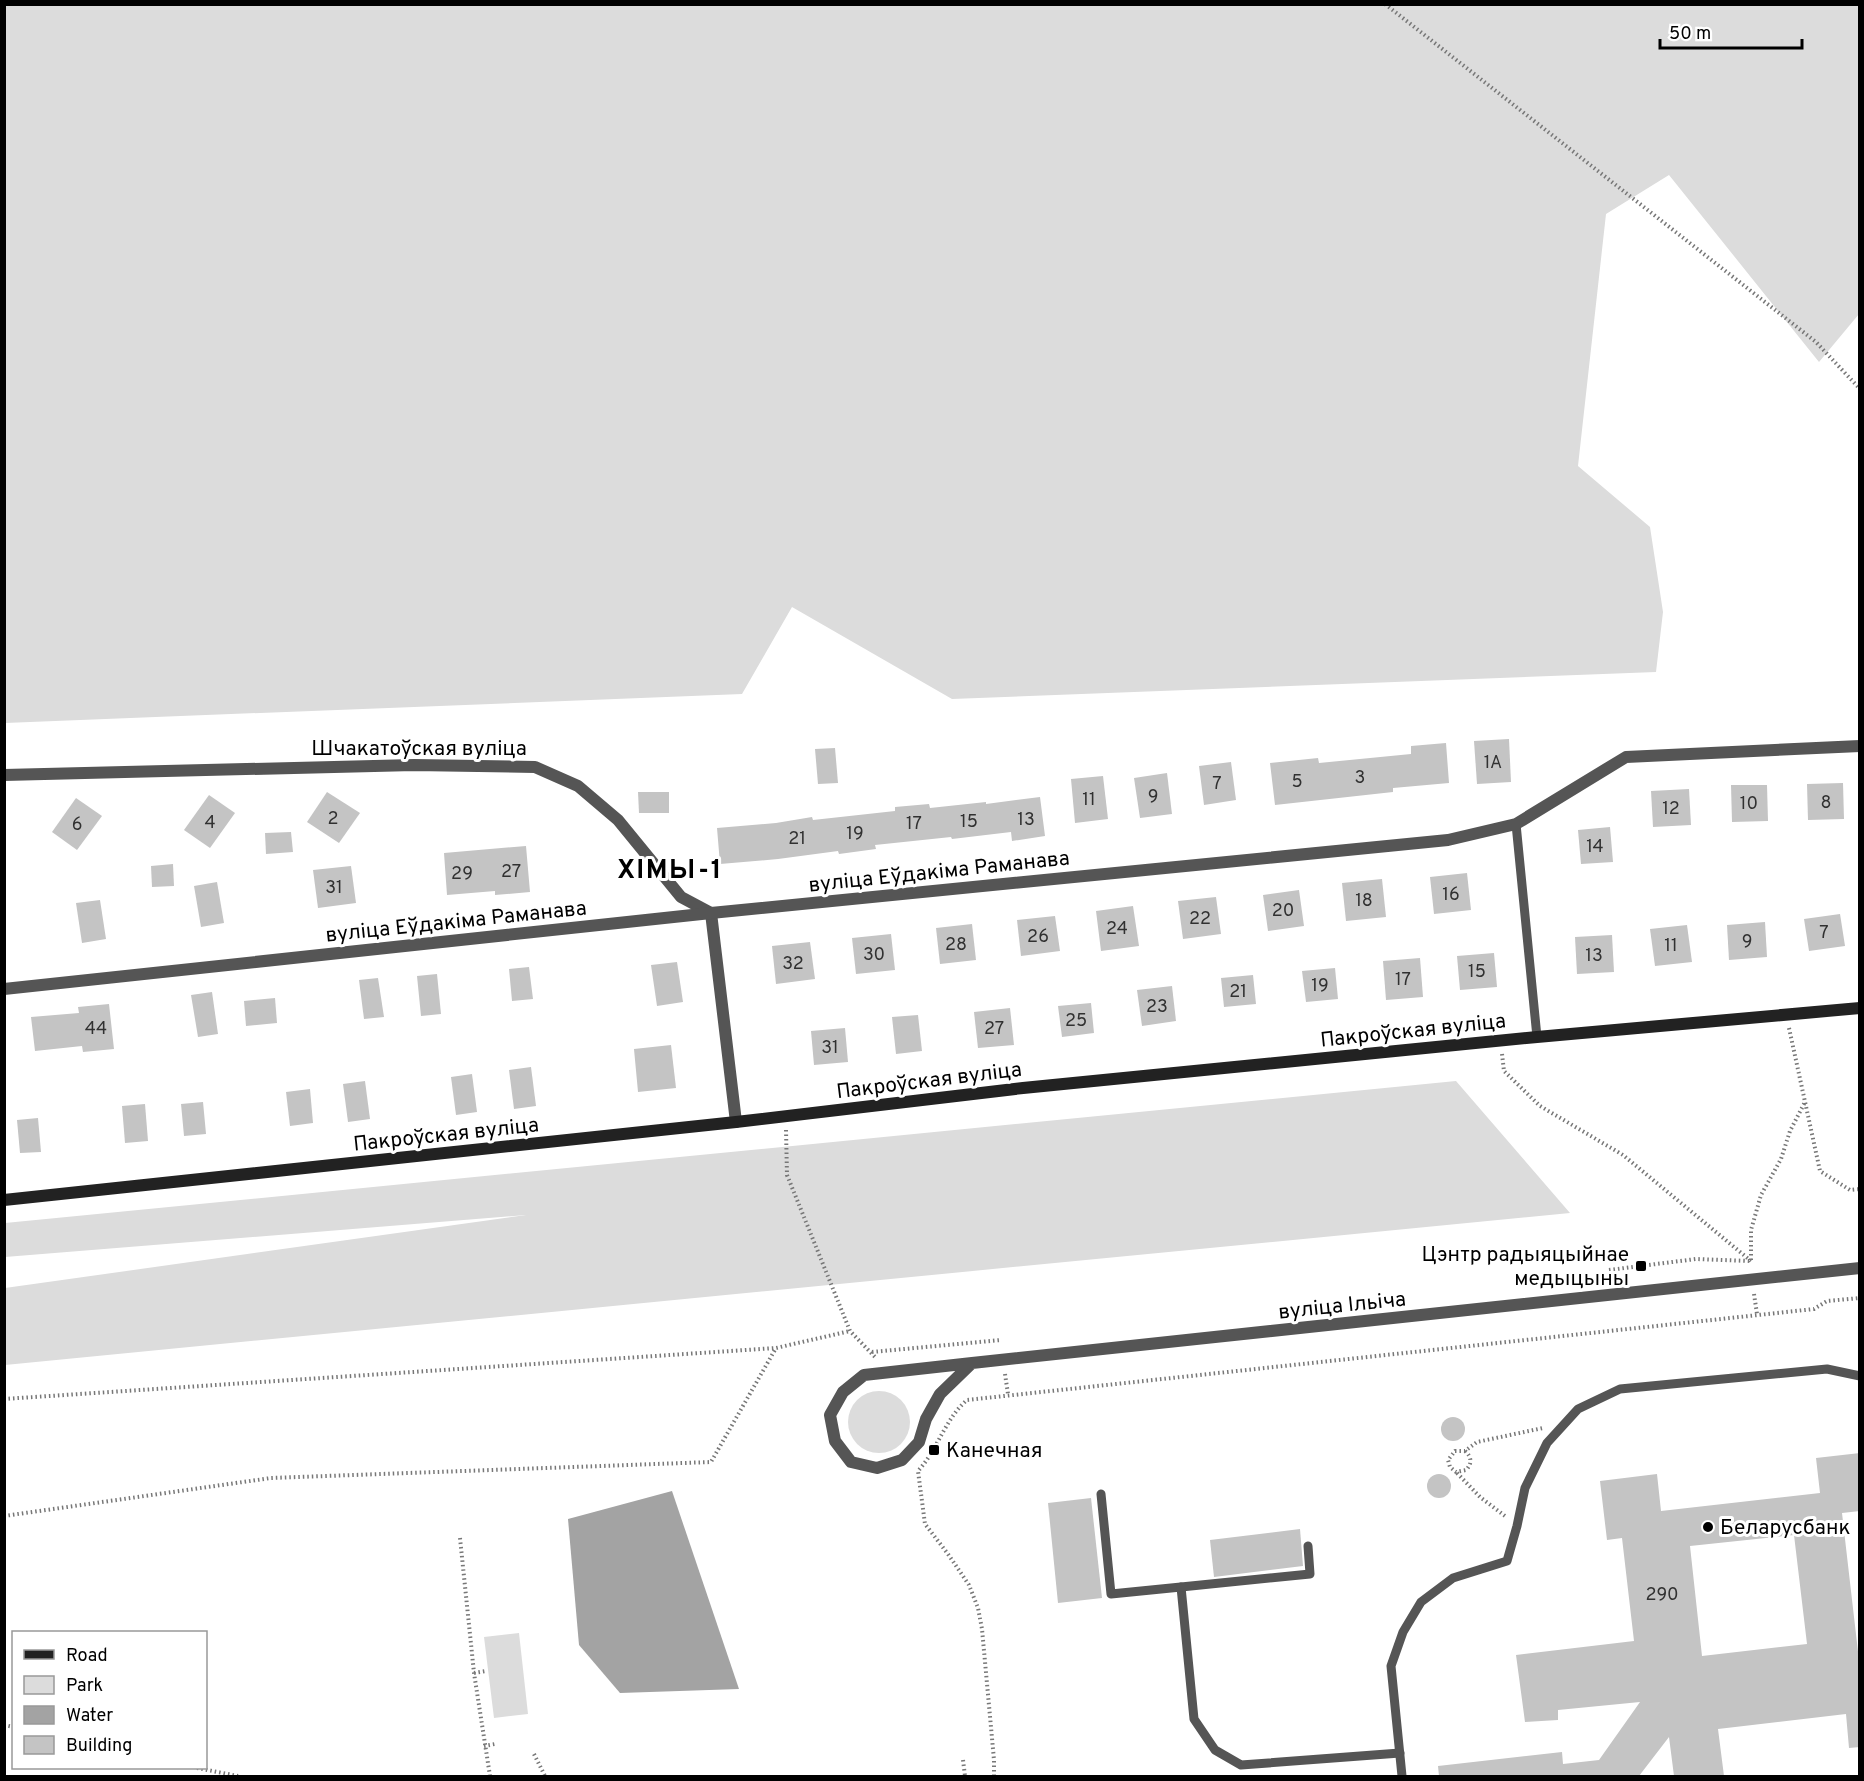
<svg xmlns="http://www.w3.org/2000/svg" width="1864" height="1781" viewBox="0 0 1864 1781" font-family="Overpass,sans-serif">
<rect width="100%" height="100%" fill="#fff"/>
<!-- green -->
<g fill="#dcdcdc">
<polygon points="4,5 1859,5 1859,314 1819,362 1669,175 1606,214 1578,466 1650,527 1663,612 1656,672 952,699 792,607 742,694 5,723"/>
<polygon points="1456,1081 1570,1213 5,1365 5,1288 526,1215 5,1257 5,1223"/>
<circle cx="879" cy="1422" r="31"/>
<polygon points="519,1633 528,1714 494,1718 484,1637"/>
</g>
<!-- water -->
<polygon fill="#a3a3a3" points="672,1491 739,1689 620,1693 579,1645 568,1519"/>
<!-- building -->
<g fill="#c4c4c4" fill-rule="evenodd">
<polygon points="1509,739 1511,782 1477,784 1474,741"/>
<polygon points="1446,743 1449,783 1393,788 1393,792 1275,805 1270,763 1318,758 1319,763 1411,754 1411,746"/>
<polygon points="835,748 838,783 818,784 815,749"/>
<polygon points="1231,762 1236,800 1204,805 1199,766"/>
<polygon points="1167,773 1172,814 1140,818 1134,778"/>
<polygon points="1103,776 1108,819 1075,823 1071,779"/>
<polygon points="1843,783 1844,819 1808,820 1807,784"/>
<polygon points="1731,785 1767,785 1768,821 1732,822"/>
<polygon points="1689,789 1691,825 1653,827 1651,791"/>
<polygon points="327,792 360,813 339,843 307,822"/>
<polygon points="638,792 669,792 669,813 639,813"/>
<polygon points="209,795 235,813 210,848 184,830"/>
<polygon points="1040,797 1045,836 1012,841 1011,832 952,839 951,837 875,845 876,849 839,854 838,851 778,859 720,864 717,828 776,823 812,817 813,820 895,811 895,807 929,804 930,808 986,802 986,804"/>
<polygon points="76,798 102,816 77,850 52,832"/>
<polygon points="1610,827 1613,862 1581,864 1578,830"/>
<polygon points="291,832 293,852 266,854 265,833"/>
<polygon points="526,846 530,892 495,895 495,891 447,895 444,853"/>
<polygon points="173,864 174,886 152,887 151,866"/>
<polygon points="351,866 356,903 318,908 313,870"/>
<polygon points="1467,873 1471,910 1434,914 1430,877"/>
<polygon points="1382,879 1386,917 1346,921 1342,883"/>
<polygon points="217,882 224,923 201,927 194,886"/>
<polygon points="1299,890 1304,926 1268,931 1263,895"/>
<polygon points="1216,897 1221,934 1183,939 1178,901"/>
<polygon points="100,900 106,939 82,943 76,903"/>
<polygon points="1133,906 1139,946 1101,951 1096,911"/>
<polygon points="1840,914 1845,946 1809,951 1804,919"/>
<polygon points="1055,916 1060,951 1021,956 1017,920"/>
<polygon points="1765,922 1767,957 1729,960 1727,925"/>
<polygon points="972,924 976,960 940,964 936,928"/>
<polygon points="1687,925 1692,962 1655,966 1650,929"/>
<polygon points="891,934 895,970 856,974 852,938"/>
<polygon points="1612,935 1614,972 1577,974 1575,937"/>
<polygon points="810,942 815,979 776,984 772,946"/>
<polygon points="1494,953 1497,987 1460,990 1457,956"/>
<polygon points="1420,958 1423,997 1386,1000 1383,961"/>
<polygon points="677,962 683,1002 657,1006 651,965"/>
<polygon points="529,967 533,999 512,1001 509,969"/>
<polygon points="1335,968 1338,999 1306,1002 1302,971"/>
<polygon points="437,974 441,1014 421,1016 417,976"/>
<polygon points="1253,975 1256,1004 1224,1007 1221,978"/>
<polygon points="378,978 384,1017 364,1019 359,980"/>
<polygon points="1172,986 1176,1021 1142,1026 1137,990"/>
<polygon points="212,992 218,1034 198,1037 191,995"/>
<polygon points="275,998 277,1023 246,1026 244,1001"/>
<polygon points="1091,1003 1094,1033 1062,1037 1058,1006"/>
<polygon points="109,1004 114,1049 83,1052 82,1046 35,1051 31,1017 79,1013 78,1007"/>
<polygon points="1010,1008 1014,1045 978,1048 974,1012"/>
<polygon points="918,1015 922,1051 896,1054 892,1017"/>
<polygon points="845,1028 848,1062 814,1065 811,1031"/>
<polygon points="671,1045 676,1088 638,1092 634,1049"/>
<polygon points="531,1067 536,1106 514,1109 509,1070"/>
<polygon points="472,1074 477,1112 456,1115 451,1077"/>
<polygon points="365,1081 370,1119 348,1122 343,1084"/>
<polygon points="310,1089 313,1123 290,1126 286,1092"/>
<polygon points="203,1102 206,1134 184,1136 181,1104"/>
<polygon points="145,1104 148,1141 125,1143 122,1106"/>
<polygon points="38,1118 41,1152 20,1153 17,1120"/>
<circle cx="1453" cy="1429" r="12"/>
<path d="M 1860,1453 L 1860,1511 L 1842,1513 L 1860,1669 L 1860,1747 L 1849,1748 L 1846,1714 L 1718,1729 L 1724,1776 L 1674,1776 L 1669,1737 L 1639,1776 L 1439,1776 L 1438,1766 L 1562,1752 L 1563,1764 L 1599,1760 L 1640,1702 L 1558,1710 L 1558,1720 L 1525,1722 L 1516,1655 L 1634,1641 L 1622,1538 L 1607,1540 L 1600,1481 L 1657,1474 L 1661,1511 L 1820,1493 L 1816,1458 ZM 1794,1535 L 1807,1644 L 1702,1656 L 1690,1546 Z"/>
<circle cx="1439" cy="1486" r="12"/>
<polygon points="1091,1498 1102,1598 1058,1603 1048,1503"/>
<polygon points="1300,1529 1303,1566 1214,1577 1210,1540"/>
</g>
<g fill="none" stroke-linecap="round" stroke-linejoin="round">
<!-- path -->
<g stroke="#777" stroke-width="4" stroke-dasharray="1.5 3" stroke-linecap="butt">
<polyline points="1385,4 1816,342 1860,389"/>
<polyline points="1789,1028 1820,1171 1850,1190 1860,1189"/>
<polyline points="1502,1054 1504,1071 1540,1106 1623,1155 1751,1261"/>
<polyline points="786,1130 787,1175 850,1331 876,1358"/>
<polyline points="1751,1260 1751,1230 1761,1195 1781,1159 1790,1131 1805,1102"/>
<polyline points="1609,1270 1696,1259 1749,1261"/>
<polyline points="1754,1294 1757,1314"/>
<polyline points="872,1352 1001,1340"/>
<polyline points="1005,1374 1008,1394"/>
<polyline points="4,1399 776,1348 850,1331"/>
<path d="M 1465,1451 C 1472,1457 1472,1464 1466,1470 L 1456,1472 L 1450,1467 L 1448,1460 L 1455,1451 L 1465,1451 L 1477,1442 L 1543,1428"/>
<polyline points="1457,1473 1480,1497 1505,1516"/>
<polyline points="4,1516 271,1478 711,1462 776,1348"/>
<polyline points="460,1538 474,1673 490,1776"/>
<polyline points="474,1673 486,1671"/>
<polyline points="4,1725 14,1727"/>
<polyline points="484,1746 495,1744"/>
<polyline points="534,1754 545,1776"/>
<polyline points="963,1760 965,1776"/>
<polyline points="197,1768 238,1776"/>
<path d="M 994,1776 L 994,1760 L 982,1629 L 978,1608 L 969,1585 L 948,1554 L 925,1524 L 918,1471 C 938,1449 945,1419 967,1400 L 1814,1309 L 1827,1301 L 1860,1298"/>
</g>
<!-- lane -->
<g stroke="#555" stroke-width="9">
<polyline points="1516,824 1537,1037"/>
<polyline points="1101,1494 1111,1594 1181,1587 1194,1719 1215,1750 1241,1765 1400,1753"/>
<polyline points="1181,1587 1310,1574 1308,1546"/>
<polyline points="1402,1776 1391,1666 1403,1632 1421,1602 1453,1578 1507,1561 1517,1526 1525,1488 1547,1443 1578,1409 1620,1389 1827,1369 1860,1376"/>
</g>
<!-- street -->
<g stroke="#555" stroke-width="12">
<polyline points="4,775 414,765 535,767 578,786 618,820 681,897 711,913 736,1122"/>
<polyline points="4,989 711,913 1448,840 1516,824 1626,757 1860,746"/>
<polyline points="972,1363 940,1394 926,1419 919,1442 902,1460 877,1468 851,1462 835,1441 830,1415 843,1392 864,1375 972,1363 1860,1268"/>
</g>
<!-- secondary -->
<polyline stroke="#222" stroke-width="12" points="4,1200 736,1122 1023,1088 1537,1037 1860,1008"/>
</g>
<!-- markers -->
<g fill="#000" stroke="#fff" stroke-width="2">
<rect x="1635" y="1260" width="12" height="12" rx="3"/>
<rect x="928" y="1444" width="12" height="12" rx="3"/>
<circle cx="1708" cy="1527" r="6"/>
</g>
<g text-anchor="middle" stroke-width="6" stroke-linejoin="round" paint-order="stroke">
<!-- number labels -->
<g font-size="18" fill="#313131">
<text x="1493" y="768">1А</text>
<text x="1360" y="783">3</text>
<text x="1297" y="787">5</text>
<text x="1217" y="789">7</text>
<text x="1153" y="802">9</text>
<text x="1089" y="805">11</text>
<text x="1826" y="808">8</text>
<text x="1749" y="809">10</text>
<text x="1671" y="814">12</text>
<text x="333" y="824">2</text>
<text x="1026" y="825">13</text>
<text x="969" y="827">15</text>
<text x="210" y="828">4</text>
<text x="914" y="829">17</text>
<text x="77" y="830">6</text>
<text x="855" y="839">19</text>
<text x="797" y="844">21</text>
<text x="1595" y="852">14</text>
<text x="511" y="877">27</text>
<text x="462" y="879">29</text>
<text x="334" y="893">31</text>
<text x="1451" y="900">16</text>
<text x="1364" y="906">18</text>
<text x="1283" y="916">20</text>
<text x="1200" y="924">22</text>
<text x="1117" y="934">24</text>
<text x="1824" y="938">7</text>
<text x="1038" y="942">26</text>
<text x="1747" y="947">9</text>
<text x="956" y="950">28</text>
<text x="1671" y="951">11</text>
<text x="874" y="960">30</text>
<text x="1594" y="961">13</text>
<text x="793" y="969">32</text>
<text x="1477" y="977">15</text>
<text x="1403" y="985">17</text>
<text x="1320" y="991">19</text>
<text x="1238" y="997">21</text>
<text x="1157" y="1012">23</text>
<text x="1076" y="1026">25</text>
<text x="96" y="1034">44</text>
<text x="994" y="1034">27</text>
<text x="830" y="1053">31</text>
<text x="1662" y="1600">290</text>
</g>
<!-- street labels -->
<g font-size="21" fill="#000" stroke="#fff">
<text x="419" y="755">Шчакатоўская вуліца</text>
<text transform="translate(939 871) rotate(-6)" y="7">вуліца Еўдакіма Раманава</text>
<text transform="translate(456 921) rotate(-6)" y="7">вуліца Еўдакіма Раманава</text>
<text transform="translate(1413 1030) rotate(-6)" y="7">Пакроўская вуліца</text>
<text transform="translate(929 1080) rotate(-7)" y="7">Пакроўская вуліца</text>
<text transform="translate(446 1134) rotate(-6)" y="7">Пакроўская вуліца</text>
<text transform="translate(1342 1305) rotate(-6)" y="7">вуліца Ільіча</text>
</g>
<!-- poi labels -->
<g font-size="21" fill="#000" stroke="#fff" text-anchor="start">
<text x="1629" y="1261" text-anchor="end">Цэнтр радыяцыйнае<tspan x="1629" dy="24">медыцыны</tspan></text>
<text x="946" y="1457">Канечная</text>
<text x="1720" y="1534">Беларусбанк</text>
</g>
<!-- district labels -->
<g font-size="27" font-weight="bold" letter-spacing="1.5" fill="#000" stroke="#fff">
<text x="670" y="878">ХІМЫ-1</text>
</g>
</g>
<!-- border -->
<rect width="1864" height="1781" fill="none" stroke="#000000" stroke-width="12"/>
<!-- legend -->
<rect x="12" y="1631" width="195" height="138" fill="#ffffff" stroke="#999999" stroke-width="1.5"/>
<rect x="24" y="1650" width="30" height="9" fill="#222222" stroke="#999999" stroke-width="1.5"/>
<text x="66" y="1661" font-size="18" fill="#000000">Road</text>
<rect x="24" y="1676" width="30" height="18" fill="#dcdcdc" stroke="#999999" stroke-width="1.5"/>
<text x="66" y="1691" font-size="18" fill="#000000">Park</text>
<rect x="24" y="1706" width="30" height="18" fill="#a3a3a3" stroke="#999999" stroke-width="1.5"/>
<text x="66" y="1721" font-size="18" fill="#000000">Water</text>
<rect x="24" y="1736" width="30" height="18" fill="#c4c4c4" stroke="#999999" stroke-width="1.5"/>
<text x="66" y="1751" font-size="18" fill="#000000">Building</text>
<!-- scale -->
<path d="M1660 39v9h142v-9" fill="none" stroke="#000000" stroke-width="3"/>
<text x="1669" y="39" font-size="18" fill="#000000" stroke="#ffffff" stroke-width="4.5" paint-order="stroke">50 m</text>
</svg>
